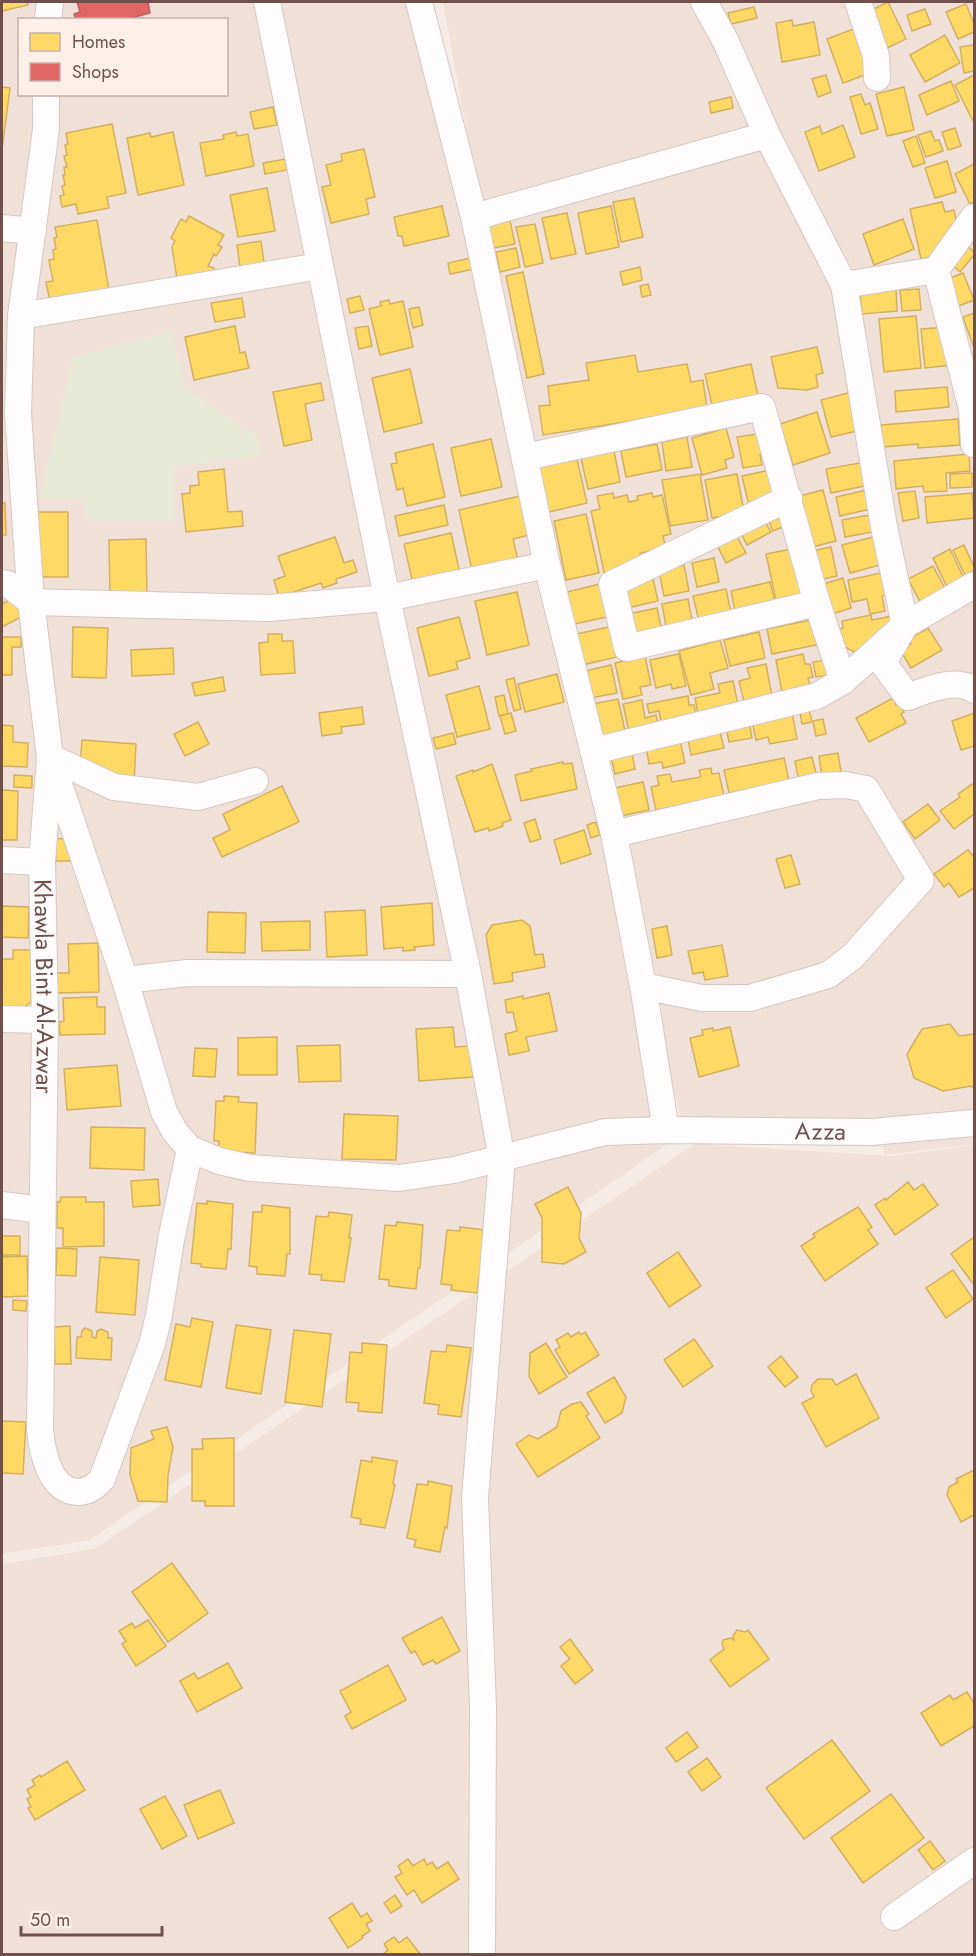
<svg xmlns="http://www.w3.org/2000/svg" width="976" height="1956" viewBox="0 0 976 1956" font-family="Jost,sans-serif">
<rect width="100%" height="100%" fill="#f5ece8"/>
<!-- residential -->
<g fill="#f0e0d8" fill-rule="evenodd">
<path d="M 2,2 L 426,2 L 669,1143 L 90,1540 L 2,1554 ZM 20,20 L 226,20 L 226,94 L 20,94 Z"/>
<polygon points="443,2 974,2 974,1144 885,1155 883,1147 684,1135 489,251"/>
<polygon points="695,1144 892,1156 974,1145 974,1954 2,1954 2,1564 94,1549"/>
</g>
<!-- green -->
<polygon fill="#e6e9d3" points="171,331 186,388 256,436 263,456 175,466 175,521 87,521 83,499 39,498 73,357"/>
<!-- homes -->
<g fill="#ffd966" stroke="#d4b05e" stroke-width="1.5">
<polygon points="2,2 27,2 28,5 2,11"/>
<polygon points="888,2 906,39 883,50 865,13"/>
<polygon points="966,4 974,24 974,32 958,39 946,12"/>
<polygon points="754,7 757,18 731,24 728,13"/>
<polygon points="925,9 931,24 912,31 907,15"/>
<polygon points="792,20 793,26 814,22 820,55 782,62 776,23"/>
<polygon points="856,28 873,72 843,83 827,39"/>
<polygon points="945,35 960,63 925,82 910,55"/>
<polygon points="974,45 974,71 964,73 960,47"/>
<polygon points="826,75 831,92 818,97 812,79"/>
<polygon points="974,75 974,120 973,121 955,85"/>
<polygon points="951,81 959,101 927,115 919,95"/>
<polygon points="2,87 10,88 2,150"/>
<polygon points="904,87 914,130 887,136 876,94"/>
<polygon points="861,94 865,105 870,103 878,129 861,134 850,97"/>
<polygon points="731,97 733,108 711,113 709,102"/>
<polygon points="273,107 277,125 254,129 250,112"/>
<polygon points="112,124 126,193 107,197 109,208 78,214 76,204 62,207 60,196 64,195 62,186 65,185 63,175 65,175 64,167 67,167 64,156 67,155 65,145 68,144 66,133"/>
<polygon points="843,125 855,157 819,171 805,132 820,126 822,134"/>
<polygon points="955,128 961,146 948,150 942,132"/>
<polygon points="931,131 935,141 939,140 943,151 926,157 918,135"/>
<polygon points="173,132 184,185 138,195 127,138 150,133 151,137"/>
<polygon points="236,132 237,136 248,134 254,166 206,176 200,143 224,139 223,135"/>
<polygon points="916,136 925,163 913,167 903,141"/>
<polygon points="364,149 375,197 366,199 369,214 331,223 322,187 331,185 326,165 342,161 341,154"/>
<polygon points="285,159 287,170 265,174 263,163"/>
<polygon points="947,161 956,192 935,198 925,168"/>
<polygon points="974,164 974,202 970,204 955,174"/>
<polygon points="267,188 275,231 238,237 230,195"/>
<polygon points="634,198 643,237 621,242 613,202"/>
<polygon points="942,202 945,212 954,210 959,232 930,257 921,259 910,209"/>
<polygon points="442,206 449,236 404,246 402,236 398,236 394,217"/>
<polygon points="611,206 619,247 586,254 578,213"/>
<polygon points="567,213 576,254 551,259 542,218"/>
<polygon points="189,216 224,235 218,245 222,247 216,256 214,254 208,266 214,268 215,279 178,285 172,247 175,241 171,238 181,219 186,222"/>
<polygon points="903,219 914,249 874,265 863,234"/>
<polygon points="97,220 109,290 51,307 46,282 53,281 49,260 54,259 53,250 56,249 54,238 57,237 55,227"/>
<polygon points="510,221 515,244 493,248 488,226"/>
<polygon points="535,224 543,263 525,267 516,227"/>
<polygon points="261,241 264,263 240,267 237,245"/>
<polygon points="963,242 974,252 974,255 960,272 948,261"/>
<polygon points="516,248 520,267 500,272 496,252"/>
<polygon points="471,258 474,269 450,274 448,263"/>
<polygon points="640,267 642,280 623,285 620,272"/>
<polygon points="523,272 544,374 527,378 506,276"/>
<polygon points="963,273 974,300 956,307 945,280"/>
<polygon points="648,284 651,295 642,297 640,286"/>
<polygon points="896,289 897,311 862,314 860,292"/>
<polygon points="919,289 921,310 902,311 900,290"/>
<polygon points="360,296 364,310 350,313 347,299"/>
<polygon points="242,298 245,317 215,322 211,303"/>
<polygon points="389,300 390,304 403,301 413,347 380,355 369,309 381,306 380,302"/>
<polygon points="419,307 423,325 413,328 409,309"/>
<polygon points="974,313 974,348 963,317"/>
<polygon points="916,316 921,368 884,372 879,319"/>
<polygon points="235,326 240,353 245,352 249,368 194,380 185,337"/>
<polygon points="368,326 372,346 359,349 355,328"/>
<polygon points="950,327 953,365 925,368 921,329"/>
<polygon points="817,347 823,373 816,375 818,387 807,390 778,388 771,357"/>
<polygon points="635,355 638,372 687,364 691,382 703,380 707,409 543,435 539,406 550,405 548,386 589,380 586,363"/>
<polygon points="751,364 759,400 713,410 705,374"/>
<polygon points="410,369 422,423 384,432 372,378"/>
<polygon points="321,383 324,400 305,404 312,440 284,446 273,392"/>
<polygon points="947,387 949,407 896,412 895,391"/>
<polygon points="852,392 861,430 831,437 821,400"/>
<polygon points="817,412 830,453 793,465 780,424"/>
<polygon points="958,419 960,445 918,448 918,444 883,447 881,425"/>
<polygon points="726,428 734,457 725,460 727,468 702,475 692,438"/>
<polygon points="763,433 767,454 760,455 762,465 743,468 737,437"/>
<polygon points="687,437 692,467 666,471 662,442"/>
<polygon points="491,439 502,487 461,496 451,448"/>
<polygon points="433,444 445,497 407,506 403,488 397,490 391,464 397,463 395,453"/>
<polygon points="657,444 662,470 626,477 621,451"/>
<polygon points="614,451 620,482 588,489 581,458"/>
<polygon points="969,454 970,471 946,473 947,491 924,492 923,486 896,489 894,461"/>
<polygon points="576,455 587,503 549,512 538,464"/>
<polygon points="865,462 869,485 831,493 826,469"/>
<polygon points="224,469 228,512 242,511 243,526 186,532 182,494 190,493 190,486 199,485 198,472"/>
<polygon points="774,469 780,496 750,510 742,476"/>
<polygon points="972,473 972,487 950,488 950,474"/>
<polygon points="700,474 708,520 670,526 662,480"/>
<polygon points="737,474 744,512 712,518 705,480"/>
<polygon points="871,489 875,508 840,516 836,497"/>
<polygon points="823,490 836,541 808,548 795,497"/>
<polygon points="915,491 919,518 903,521 898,493"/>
<polygon points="613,493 614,498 627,495 629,502 638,500 637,496 652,493 653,497 662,495 671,534 663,536 666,548 640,553 642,563 605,577 591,511 600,509 597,496"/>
<polygon points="972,493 974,518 927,523 925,497"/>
<polygon points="520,496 529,535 513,539 519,564 473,575 459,510"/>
<polygon points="2,503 5,503 6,535 2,535"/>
<polygon points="444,505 448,525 399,536 395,516"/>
<rect x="37" y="512" width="31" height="65"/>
<polygon points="785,512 790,524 773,531 768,519"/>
<polygon points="586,514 599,573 566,580 554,521"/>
<polygon points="870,515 872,532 845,537 842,520"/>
<polygon points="762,516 771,532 747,545 738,528"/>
<polygon points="451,533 461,578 414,588 404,544"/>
<polygon points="735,533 746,553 726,563 716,543"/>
<polygon points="335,537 344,563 353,560 357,572 336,579 337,583 323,588 321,583 279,597 274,580 285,576 278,556"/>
<polygon points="873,537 880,565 850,573 842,545"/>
<polygon points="146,539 147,598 110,598 109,540"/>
<polygon points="964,545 974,567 974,571 965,575 953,550"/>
<polygon points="831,547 837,576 819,580 812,551"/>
<polygon points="796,548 807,599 777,605 766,554"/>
<polygon points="950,549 966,583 949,591 933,558"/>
<polygon points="714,558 719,582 697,587 692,563"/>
<polygon points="684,565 689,591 664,596 659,571"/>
<polygon points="933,566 948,594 923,607 908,579"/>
<polygon points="886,572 890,594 882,596 885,611 870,614 867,599 852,602 848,580"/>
<polygon points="843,578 851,608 829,615 820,585"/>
<polygon points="653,579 658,601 627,608 623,586"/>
<polygon points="770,582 776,607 736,616 731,591"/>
<polygon points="600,584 607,617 574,624 567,592"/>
<polygon points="726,589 732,618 700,625 693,596"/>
<polygon points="517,592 529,645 487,655 475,601"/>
<polygon points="13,598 23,616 2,627 2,604"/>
<polygon points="688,599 693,625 667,631 662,604"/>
<polygon points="657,608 662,631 629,639 624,615"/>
<polygon points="871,615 872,620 892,616 894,625 861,656 840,644 837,630 843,628 842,621"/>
<polygon points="459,617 470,658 456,662 458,669 429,676 417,628"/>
<polygon points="816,619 821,644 772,654 767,629"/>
<polygon points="614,626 621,656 582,665 576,634"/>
<polygon points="73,627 108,628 106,678 72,677"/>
<polygon points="928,628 942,650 911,668 900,650 911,644 909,639"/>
<polygon points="759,632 765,658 730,666 724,640"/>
<polygon points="268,634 282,634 282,641 293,641 295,673 261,675 259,643 268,642"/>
<polygon points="2,637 21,637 21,647 12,647 12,675 2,675"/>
<polygon points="720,640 728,668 710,673 714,689 691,695 679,651"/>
<polygon points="173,648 174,674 132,676 131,650"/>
<polygon points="679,654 686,686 672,689 671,684 656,688 650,660"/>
<polygon points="803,654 805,664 810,664 813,677 808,678 810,687 782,693 776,660"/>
<polygon points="645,656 651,685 640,687 642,695 623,699 615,663"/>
<polygon points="825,660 828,675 816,677 813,662"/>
<polygon points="766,664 772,696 744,702 739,681 750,678 747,668"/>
<polygon points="611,665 617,693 591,698 585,671"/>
<polygon points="557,674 564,702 525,712 518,684"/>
<polygon points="223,677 225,691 195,696 192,683"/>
<polygon points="514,678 521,709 514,711 506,680"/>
<polygon points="733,681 738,705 698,714 695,698 720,693 718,684"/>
<polygon points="479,686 490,729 457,737 446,695"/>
<polygon points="504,695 508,714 499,716 495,697"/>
<polygon points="688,696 689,705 694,705 697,720 662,727 659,711 649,713 647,704"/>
<polygon points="893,698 896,705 899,704 904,712 901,714 906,723 869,742 856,718"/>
<polygon points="618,699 626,735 600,741 592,704"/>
<polygon points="642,700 645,718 656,715 659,730 630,736 623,704"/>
<polygon points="362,707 364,724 341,727 342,733 322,736 319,713"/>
<polygon points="809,709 812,722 802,724 800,711"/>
<polygon points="792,712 797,739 770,744 768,737 756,740 752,720"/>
<polygon points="511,713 516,731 505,734 500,716"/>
<polygon points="974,713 974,746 961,750 952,721"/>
<polygon points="823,719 826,734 816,736 813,721"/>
<polygon points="198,722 209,744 185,756 174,734"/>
<polygon points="749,722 752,738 729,742 726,727"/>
<polygon points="2,725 13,726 13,742 28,743 27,767 2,766"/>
<polygon points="720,732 724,748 691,755 688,739"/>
<polygon points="453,733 456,744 436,749 433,738"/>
<polygon points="82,740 136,744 134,783 80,766"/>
<polygon points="680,740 685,763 663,768 662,762 649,764 646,747"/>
<polygon points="632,753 635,769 615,774 611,757"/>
<polygon points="838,753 841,772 822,776 819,756"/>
<polygon points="812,757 817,777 799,781 795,761"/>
<polygon points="784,758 789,781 729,793 724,770"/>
<polygon points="563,762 563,764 572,763 577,789 521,801 515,775 532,771 531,769"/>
<polygon points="492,764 511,820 502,823 503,826 489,831 488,828 475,832 456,776 473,770 473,772"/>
<polygon points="711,768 712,774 719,773 724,796 656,810 651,787 659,785 657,776 670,774 672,782 701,777 699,770"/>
<polygon points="14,775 32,776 32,788 14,787"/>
<polygon points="643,782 649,810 616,817 610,789"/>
<polygon points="974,783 974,814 954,829 940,811 960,797 958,794"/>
<polygon points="282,786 299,822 222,857 213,838 230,830 223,814"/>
<polygon points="2,790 18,791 17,840 2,840"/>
<polygon points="928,804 940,820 915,839 903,822"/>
<polygon points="535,819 541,839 530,842 524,823"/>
<polygon points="596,822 600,835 591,838 587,825"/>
<polygon points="584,830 591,854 561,864 554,840"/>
<polygon points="73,838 74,861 56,861 55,839"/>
<polygon points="968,850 974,857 974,888 959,897 949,883 944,887 934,874"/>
<polygon points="791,855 800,884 785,888 776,859"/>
<polygon points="432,903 434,945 414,947 415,950 403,951 403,947 384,949 381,907"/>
<polygon points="2,906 29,907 28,938 2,937"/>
<polygon points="365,910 367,955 327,957 325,912"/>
<polygon points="208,912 246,913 245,953 207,952"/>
<polygon points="522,920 530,926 535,955 543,954 545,967 512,973 513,981 494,984 486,935 492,925"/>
<polygon points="310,921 310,950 262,951 261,922"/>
<polygon points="667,926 672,955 657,958 652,929"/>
<polygon points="98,943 99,992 54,993 53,973 69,973 68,944"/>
<polygon points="722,945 728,976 705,980 703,972 693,974 688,951"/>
<polygon points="13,950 32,950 31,1002 11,1016 2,1016 2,959 13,959"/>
<polygon points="549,993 557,1031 526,1037 529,1051 509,1055 505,1034 517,1031 513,1012 507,1013 505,1000 523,996 523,999"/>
<polygon points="97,997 97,1007 105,1007 105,1034 60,1035 59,1022 64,1021 63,998"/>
<polygon points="950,1024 959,1036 974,1034 974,1088 971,1086 943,1091 914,1078 907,1054 922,1029"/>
<polygon points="453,1027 455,1047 471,1046 473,1077 419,1081 416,1029"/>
<polygon points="730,1027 739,1066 699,1077 690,1038 703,1035 702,1030 713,1028 713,1031"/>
<polygon points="277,1037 277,1075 238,1075 238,1038"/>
<polygon points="340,1045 341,1081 299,1082 297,1046"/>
<polygon points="195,1048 217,1049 215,1077 193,1076"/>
<polygon points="117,1065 121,1106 67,1110 64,1069"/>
<polygon points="224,1096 239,1097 238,1102 257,1103 255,1153 218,1151 219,1141 214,1141 216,1101 224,1101"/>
<polygon points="344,1114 398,1116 396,1160 342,1159"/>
<polygon points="91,1127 145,1128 144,1170 90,1168"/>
<polygon points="158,1179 160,1205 133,1207 131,1181"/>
<polygon points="908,1182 914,1190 923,1184 938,1205 895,1235 875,1205 885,1198 886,1200"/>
<polygon points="568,1187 581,1213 579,1238 586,1252 564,1264 542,1262 542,1218 535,1204"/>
<polygon points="61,1197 86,1197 86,1202 104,1202 104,1246 63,1247 63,1228 57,1228 57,1202 60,1202"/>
<polygon points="207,1201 233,1204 231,1249 228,1249 226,1269 201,1267 201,1264 191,1263 197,1203 207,1204"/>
<polygon points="262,1205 290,1208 290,1254 287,1254 285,1276 257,1274 257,1267 249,1266 253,1212 262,1212"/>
<polygon points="858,1207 872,1227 868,1230 878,1244 825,1281 801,1246 815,1237 813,1234"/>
<polygon points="329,1212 352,1215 349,1238 351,1238 344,1282 321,1280 322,1275 309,1274 316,1216 328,1217"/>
<polygon points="397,1222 423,1225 420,1268 418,1268 416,1289 389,1286 389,1280 379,1279 385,1225 396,1226"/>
<polygon points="460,1227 485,1230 482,1276 479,1276 477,1293 451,1290 452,1285 441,1284 447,1230 460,1231"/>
<rect x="2" y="1236" width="18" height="19"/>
<polygon points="974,1237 974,1285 951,1254"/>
<polygon points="57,1248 77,1249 76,1276 56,1275"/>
<polygon points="678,1252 701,1286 669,1307 647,1273"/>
<polygon points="27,1256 28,1296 2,1297 2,1257"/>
<polygon points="100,1257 139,1260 135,1315 96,1312"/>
<polygon points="953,1270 973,1299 946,1318 926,1288"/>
<polygon points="13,1300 27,1301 26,1311 13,1310"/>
<polygon points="192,1318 213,1322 201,1387 165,1380 176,1324 190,1327"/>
<polygon points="236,1325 271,1330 261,1394 226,1388"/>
<polygon points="70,1326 71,1364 55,1364 54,1327"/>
<polygon points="85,1328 92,1331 92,1337 96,1338 97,1331 101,1329 108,1332 108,1338 112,1338 111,1360 76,1358 77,1337 81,1337 82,1331"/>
<polygon points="294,1330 331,1334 322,1407 285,1402"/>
<polygon points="579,1332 581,1335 585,1332 599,1355 569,1374 555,1350 560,1347 556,1340 568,1333 571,1337"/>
<polygon points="694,1339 713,1366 683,1387 664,1360"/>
<polygon points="362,1343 387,1345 382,1413 358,1411 359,1403 346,1402 350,1352 362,1353"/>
<polygon points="546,1343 567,1377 539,1394 529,1376 530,1353"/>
<polygon points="447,1345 471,1348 461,1417 438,1414 439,1405 424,1403 431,1351 446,1352"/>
<polygon points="781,1356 798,1377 785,1387 768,1367"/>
<polygon points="856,1374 879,1418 826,1447 802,1403 814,1397 811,1391 812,1385 818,1379 832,1379 836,1385"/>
<polygon points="614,1377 626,1397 622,1413 605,1423 587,1393"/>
<polygon points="581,1402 589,1414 586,1416 600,1438 538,1477 516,1444 529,1435 538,1439 557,1427 561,1411 572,1404"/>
<polygon points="2,1421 26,1422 23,1474 2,1473"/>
<polygon points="167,1427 173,1447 168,1475 167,1502 138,1501 130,1475 131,1448 154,1439 151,1431"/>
<polygon points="234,1438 234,1506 205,1506 205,1501 192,1501 192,1449 203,1449 202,1439"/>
<polygon points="372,1457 397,1461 393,1484 395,1485 385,1528 360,1524 361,1519 351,1517 361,1460 372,1462"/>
<polygon points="974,1470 974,1515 961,1522 947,1495 949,1487 958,1482 956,1479"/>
<polygon points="428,1481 452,1486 447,1528 445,1527 440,1552 414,1547 416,1540 407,1538 417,1484 428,1485"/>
<polygon points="172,1563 208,1613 168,1642 132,1592"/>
<polygon points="442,1617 460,1651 436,1664 433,1660 423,1665 415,1651 411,1653 402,1638"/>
<polygon points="148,1620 166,1646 136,1666 122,1644 126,1641 119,1631 132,1623 135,1628"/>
<polygon points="737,1630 745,1632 748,1630 769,1659 730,1687 710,1660 724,1649 722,1644 723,1640 731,1638 734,1640 733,1636"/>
<polygon points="570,1639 593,1670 575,1684 561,1666 570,1659 560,1647"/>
<polygon points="228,1663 242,1688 197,1712 180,1681 194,1673 198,1679"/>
<polygon points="388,1665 406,1700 352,1729 345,1716 351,1712 340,1691"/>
<polygon points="967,1692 974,1703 974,1726 941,1746 921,1713 950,1695 953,1700"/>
<polygon points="687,1732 698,1747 676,1762 666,1748"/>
<polygon points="832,1740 870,1791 804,1839 766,1788"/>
<polygon points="707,1758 721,1777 702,1791 688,1772"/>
<polygon points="67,1761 85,1790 35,1820 28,1808 31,1807 27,1799 31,1797 27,1790 35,1785 32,1780 40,1775 41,1777"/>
<polygon points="220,1790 234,1823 198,1839 184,1805"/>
<polygon points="891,1794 924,1838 863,1883 831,1838"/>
<polygon points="165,1796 187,1836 162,1849 140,1809"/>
<polygon points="930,1841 945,1861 933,1870 918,1850"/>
<polygon points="408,1859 413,1866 424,1859 427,1865 432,1862 437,1869 448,1862 459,1879 422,1903 414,1890 407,1895 395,1877 402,1873 398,1866"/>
<polygon points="395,1895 402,1906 391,1913 384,1903"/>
<polygon points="352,1903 361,1917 367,1913 372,1921 366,1924 370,1931 362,1936 363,1938 348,1948 329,1918"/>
<polygon points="394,1937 399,1943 407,1937 420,1954 383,1954 388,1950 384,1944"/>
</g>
<!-- shops -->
<polygon fill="#e06666" stroke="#bf5f5e" stroke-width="1.5" points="77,2 148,2 150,13 124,20 76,20 74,14 80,12"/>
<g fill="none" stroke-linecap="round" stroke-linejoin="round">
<defs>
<g id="minor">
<polyline points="267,2 387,598 468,974 502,1159 475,1498 483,1707 482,1954"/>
<polyline points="419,2 474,217 547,565 614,834 643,986 666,1130"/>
<path d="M 704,2 L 726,42 L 767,135 L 844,285 L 884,527 L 905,625 L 883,663 L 908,697 C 927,690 956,677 974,690"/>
<polyline points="858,2 876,56 877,78"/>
<polyline points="48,20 50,2"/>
<path id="s1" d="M 46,94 L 46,129 L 21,316 L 18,413 L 31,602 L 50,757 L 42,862 L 45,1020 L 40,1429 C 42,1451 49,1491 78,1492 C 88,1492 95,1487 102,1479 L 152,1344 L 159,1315 L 171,1240 L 190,1149"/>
<polyline points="474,217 767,135"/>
<polyline points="2,228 33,231"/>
<polyline points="936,270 974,217"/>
<polyline points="844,285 936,270 972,409 974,444"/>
<polyline points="21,316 320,266"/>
<polyline points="525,457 762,407 817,603 843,681"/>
<polyline points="789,498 612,584 627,648 817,603"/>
<polyline points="2,583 8,584 31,602 269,608 387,598 547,565"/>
<polyline points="593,751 817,696 843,681 905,625 974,585"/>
<polyline points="50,757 114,787 198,797 255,781"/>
<path id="s2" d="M 53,766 L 125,980 L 164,1112 L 175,1132 L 190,1149 L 219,1161 L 250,1168 L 399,1178 L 454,1170 L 605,1132 L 666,1130 L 871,1132 L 974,1123"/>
<polyline points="614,834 818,786 846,785 866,789 921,880 852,957 828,975 750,998 702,998 643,986"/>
<polyline points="2,860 42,862"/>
<polyline points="125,980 187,973 468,974"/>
<polyline points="2,1019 45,1020"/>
<polyline points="2,1205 42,1210"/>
<polyline points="894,1917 974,1861"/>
</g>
</defs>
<!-- minor casing -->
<use href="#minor" stroke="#d4c8c5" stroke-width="28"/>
<!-- minor -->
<use href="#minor" stroke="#fefcfc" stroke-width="26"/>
</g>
<g text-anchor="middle" stroke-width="6" stroke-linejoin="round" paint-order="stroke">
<!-- street labels -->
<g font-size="24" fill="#714f4a" stroke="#fef0e8">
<text dy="8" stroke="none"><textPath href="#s1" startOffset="896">Khawla Bint Al-Azwar</textPath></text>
<text dy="8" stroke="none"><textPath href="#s2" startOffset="1048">Azza</textPath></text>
</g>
</g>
<!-- border -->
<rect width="976" height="1956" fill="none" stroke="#714f4a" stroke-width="6"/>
<!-- legend -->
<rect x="18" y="18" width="210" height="78" fill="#fef0e8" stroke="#c6b0a9" stroke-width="1.5"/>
<rect x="30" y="33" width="30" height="18" fill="#ffd966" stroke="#c6b0a9" stroke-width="1.5"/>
<text x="72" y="48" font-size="18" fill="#714f4a">Homes</text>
<rect x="30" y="63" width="30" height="18" fill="#e06666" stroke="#c6b0a9" stroke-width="1.5"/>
<text x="72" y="78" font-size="18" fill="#714f4a">Shops</text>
<!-- scale -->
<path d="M21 1926v9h141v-9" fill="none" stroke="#714f4a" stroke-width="3"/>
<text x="30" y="1926" font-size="18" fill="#714f4a" stroke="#fef0e8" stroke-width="4.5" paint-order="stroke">50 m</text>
</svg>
